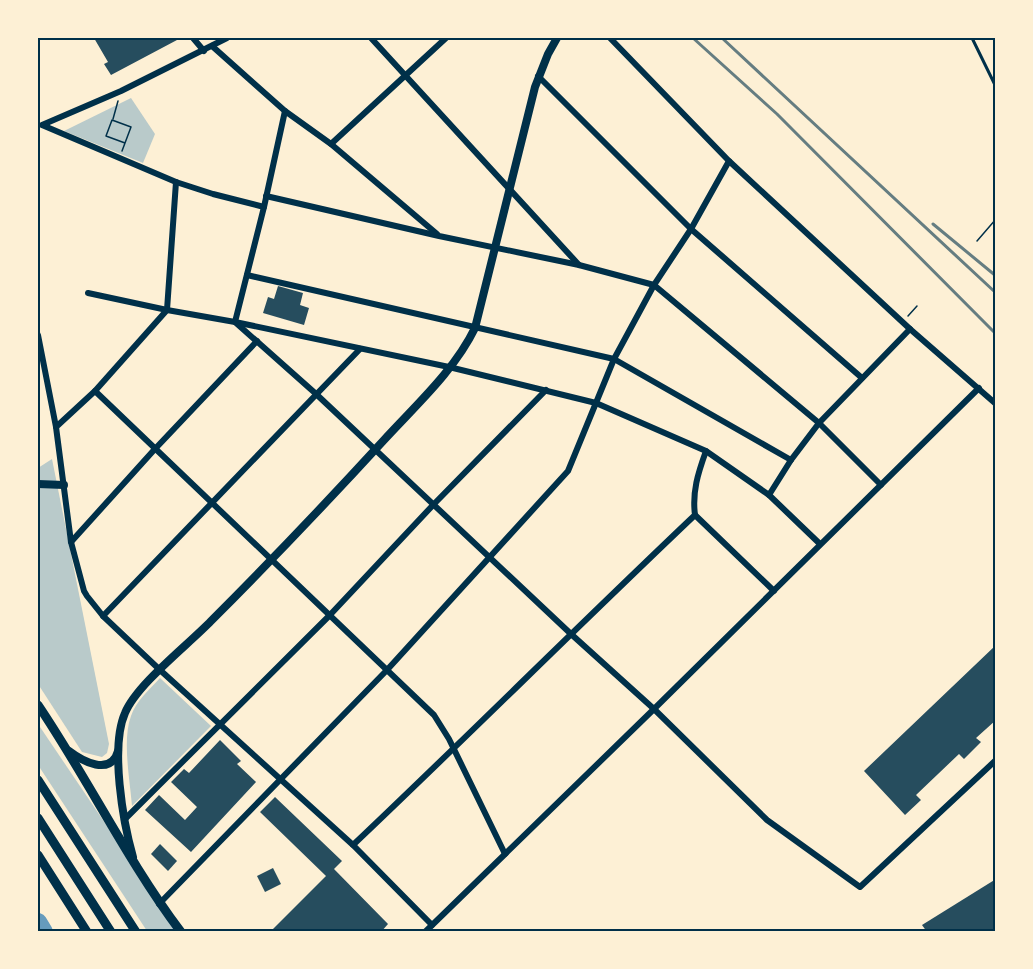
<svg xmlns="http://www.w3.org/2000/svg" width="1033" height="969" viewBox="0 0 1033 969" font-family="'DM Sans',sans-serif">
<rect width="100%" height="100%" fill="#fdf0d5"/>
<!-- green -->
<g fill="#b9caca">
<polygon points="131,98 155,134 143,163 64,131"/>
<polygon points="52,459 109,744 107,753 102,757 82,752 38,684 38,468"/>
<path d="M 160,678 L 211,726 L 132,806 C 130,780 122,740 131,716 C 136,701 150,689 160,678 Z"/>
<polygon points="38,724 178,931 147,931 38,765"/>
</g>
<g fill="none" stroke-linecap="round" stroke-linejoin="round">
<!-- river -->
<polyline stroke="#669bbc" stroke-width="18" points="38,922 44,932"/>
</g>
<!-- building -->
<g fill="#264d5e">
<polygon points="94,38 175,38 177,40 111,75 104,64 108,62"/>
<polygon points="278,286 303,293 300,305 309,308 304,325 263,313 268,297 274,299"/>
<polygon points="996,645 996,720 976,738 981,742 964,759 959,754 916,795 921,800 905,815 864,771"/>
<polygon points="220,740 241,761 237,764 256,782 191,852 145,810 159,795 185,820 197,807 171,782 184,769 189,773"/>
<polygon points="275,797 342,861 334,869 388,924 381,932 270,932 326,876 260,812"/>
<polygon points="160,844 177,861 168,871 151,854"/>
<polygon points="273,868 281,884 265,892 257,876"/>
<polygon points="996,879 996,932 927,932 922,925"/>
</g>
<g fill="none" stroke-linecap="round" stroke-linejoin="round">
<!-- path -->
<g stroke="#003049" stroke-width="1.5">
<polyline points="113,119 118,101"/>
<polyline points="122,151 131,127 112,120 106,136 125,143"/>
<polyline points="977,241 996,219"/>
<polyline points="908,316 917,306"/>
</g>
<!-- service -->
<polyline stroke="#003049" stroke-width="3" points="972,38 996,87"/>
<!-- minor -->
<g stroke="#003049" stroke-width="6">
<polyline points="193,38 204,51"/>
<polyline points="227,38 121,91 42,125 176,182 213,194 264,207"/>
<polyline points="371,38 579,265"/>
<polyline points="610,38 729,161 910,329 996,404"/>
<polyline points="212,46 285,111 331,144 437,234"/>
<polyline points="538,76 691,229 862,378"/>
<polyline points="285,111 264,207 235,322 315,393 571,634 654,709 767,820 860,887 996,760"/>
<polyline points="331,144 446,38"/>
<polyline points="176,182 167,310 95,391 56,427 71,542 84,591 87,596 103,616 160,670 353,845 432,925"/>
<polyline points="266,196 439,236 579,265 654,285 819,423 881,485"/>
<polyline points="247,275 614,359 791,460"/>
<polyline points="88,293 167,310 235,322 449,367 596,403 706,451 769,495 791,460 819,423 910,329"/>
<polyline points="38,335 56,427"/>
<polyline points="95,391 434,715 449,739 505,854"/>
<polyline points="769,495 820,544"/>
<polyline points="695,515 774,591"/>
<polyline points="71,542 154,450 257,341"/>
<polyline points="103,616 360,349"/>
<polyline points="124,820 329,616 434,504 546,390"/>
<path d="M 353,845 C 468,736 580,624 695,515 C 692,492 698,473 706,451"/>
<polyline points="159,904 387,670 568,471 614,359 654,285 691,229 729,161"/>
<polyline points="425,932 654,709 979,388"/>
</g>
<!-- tertiary -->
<g stroke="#003049" stroke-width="8">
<polyline points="38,484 64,485"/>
<path d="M 69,751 C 82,761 111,777 118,751"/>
<path d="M 133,857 C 123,822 110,747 125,713 C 137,684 188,645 211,621 C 270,562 328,501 384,440 C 416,405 454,371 475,328 L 535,87 L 548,54 L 557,38"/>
</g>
<!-- trunk -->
<g stroke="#003049" stroke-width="9">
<path d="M 38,705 C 88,779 127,860 181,932"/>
<polyline points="38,780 136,932"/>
<polyline points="38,818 111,932"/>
<polyline points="38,855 87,932"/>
</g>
<!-- rail -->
<g stroke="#657d81" stroke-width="3">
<polyline points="693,38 777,114 996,334"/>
<polyline points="722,38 996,293"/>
<polyline points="933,224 996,276"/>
</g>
</g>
<!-- border -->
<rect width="1033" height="969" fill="none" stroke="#fdf0d5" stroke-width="78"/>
<rect x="39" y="39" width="955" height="891" fill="none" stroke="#003049" stroke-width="2"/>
</svg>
